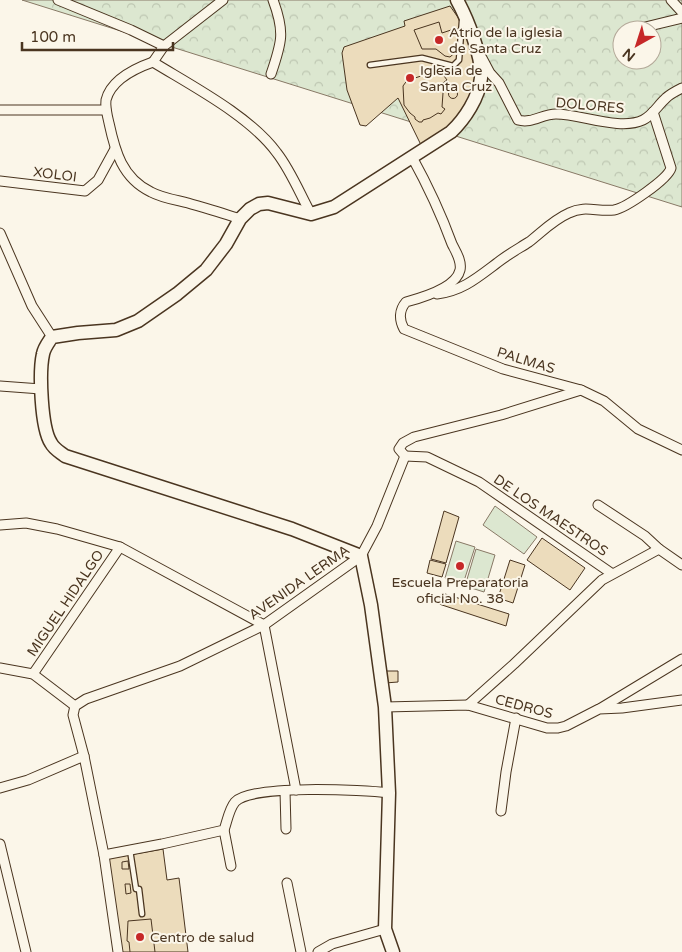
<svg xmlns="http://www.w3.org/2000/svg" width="682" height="952" viewBox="0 0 682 952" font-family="'Varela Round',sans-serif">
<defs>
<pattern id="forest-crowns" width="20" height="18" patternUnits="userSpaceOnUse" patternTransform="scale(1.25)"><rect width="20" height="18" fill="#dce7d0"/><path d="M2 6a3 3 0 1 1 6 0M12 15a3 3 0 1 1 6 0" fill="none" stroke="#bec7b2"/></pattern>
</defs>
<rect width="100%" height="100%" fill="#fbf6e9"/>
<!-- forest -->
<path fill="url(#forest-crowns)" stroke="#887966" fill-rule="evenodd" d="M 22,0 L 682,0 L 682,207 ZM 622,30 L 652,30 L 652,60 L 622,60 Z"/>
<!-- pitch -->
<g fill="#dce7d0" stroke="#887966">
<polygon points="495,506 537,537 524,554 483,525"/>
<polygon points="456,541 475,547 463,584 445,578"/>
<polygon points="476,549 495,555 484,592 465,586"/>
</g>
<!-- building -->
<g fill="#ecdcbc" stroke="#4a3520">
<polygon points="450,6 462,23 476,58 475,75 472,94 454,123 421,145 398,98 366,126 360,125 347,90 342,53 344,47 405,26 404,21"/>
<polygon points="439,22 442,33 457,28 459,43 458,50 450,57 445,56 436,49 422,49 414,30"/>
<polygon points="433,68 441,72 447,80 440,85 443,93 442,107 445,109 441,114 438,113 430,118 423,120 422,122 419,122 415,119 415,117 410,113 404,105 403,86 408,79 411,77 412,79 424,75 429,76"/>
<circle cx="453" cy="94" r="4.5"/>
<polygon points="444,511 459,517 446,563 431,559"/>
<polygon points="542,538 585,568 570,590 527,560"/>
<polygon points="430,560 446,564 442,577 427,573"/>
<polygon points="510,560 525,565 513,603 498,598"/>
<polygon points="442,593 509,614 506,626 439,604"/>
<polygon points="385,671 398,671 398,682 385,683"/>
<polygon points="163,849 167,880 179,878 188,952 120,952 106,859"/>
<polygon points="128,861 129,869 122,869 122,862"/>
<polygon points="125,884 130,884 131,893 126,894"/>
<polygon points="151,919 155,952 130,952 129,942 127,941 128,921"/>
</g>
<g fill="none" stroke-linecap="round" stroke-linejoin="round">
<defs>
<g id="service">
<polyline points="370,65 422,58 453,66 459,60 462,21"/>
<polyline points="130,850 136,889 139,889 142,914"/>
</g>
<g id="minor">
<polyline points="58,0 131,30 164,46"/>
<polyline points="671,0 682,12"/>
<polyline points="637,29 682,18"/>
<path d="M 482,58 L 490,73 L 499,83 L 518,120 C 532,124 542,114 556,114 C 581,114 620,131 643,120 C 653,115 658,105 666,98 C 670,94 676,91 682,88"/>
<path d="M 153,62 C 136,68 111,80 106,100 C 105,107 107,115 109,123 C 115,151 122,178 151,192 C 162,198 176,200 188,203 C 205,208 223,213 240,219"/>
<path d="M 153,62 C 192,86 250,116 277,153 C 291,171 300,194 311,214"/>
<polyline points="153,62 164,46 223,0"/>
<path d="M 271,74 C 282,42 285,32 273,0"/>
<polyline points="0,110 106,110"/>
<path d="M 412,157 C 428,186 441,214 452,244 C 456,252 462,261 460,270 C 456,288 421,298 406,302 C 399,310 399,320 404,329 L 503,369 L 581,390 L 604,401 L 638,429 L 682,450"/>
<polyline points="0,181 85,191 98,180 115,149"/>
<polyline points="0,233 32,306 52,337"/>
<path d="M 437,294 C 462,291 477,278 497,263 C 507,255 518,249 529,242 C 542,232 553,220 569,213 C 585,205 597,212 614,210 C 626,208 668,179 671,168 L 653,112"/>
<polyline points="0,386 41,389"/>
<polyline points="405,456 427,457 479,482 611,573"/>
<polyline points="405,456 399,449 403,443 414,437 501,415 581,390"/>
<polyline points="598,505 645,536 659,549"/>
<polyline points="0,525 26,523 57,529 120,547 264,625 296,790"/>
<polyline points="0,668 33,674 75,706"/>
<polyline points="33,674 120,547"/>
<polyline points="468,705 514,664 602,580 659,549 682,565"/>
<polyline points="75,706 86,699 180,666 264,625 361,556 377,526 405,456"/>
<polyline points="75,706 73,715 84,756 104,855 118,952"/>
<polyline points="385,707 468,705 547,728 558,728 566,726 599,709 622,708 682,700"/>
<polyline points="601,708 682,659"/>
<polyline points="0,788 28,780 84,756"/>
<polyline points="285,791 286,829"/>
<polyline points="501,811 506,772 516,718"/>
<polyline points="224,830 231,866"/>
<polyline points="0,844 26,952"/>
<path d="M 104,855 L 162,844 L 224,830 C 227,822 229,809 235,802 C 251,784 364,790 389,793"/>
<polyline points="287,883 301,952"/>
<polyline points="318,952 332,944 385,929"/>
</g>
<path id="secondary" d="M 393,952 L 385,929 L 389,793 L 385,707 L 371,605 L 361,556 L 292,529 L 65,456 C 60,452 54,449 51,443 C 41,428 39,372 43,354 C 44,348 48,343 52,337 L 78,333 L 116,330 L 138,321 L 177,294 L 206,270 L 226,244 L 240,219 L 250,209 L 259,204 L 268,203 L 311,214 L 334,207 L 451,132 C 465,119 479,97 481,78 C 483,58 467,18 457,0"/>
</defs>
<!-- service casing -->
<use href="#service" stroke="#4a3520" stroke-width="7"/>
<!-- minor casing -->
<use href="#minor" stroke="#4a3520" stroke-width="11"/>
<!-- secondary casing -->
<use href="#secondary" stroke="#4a3520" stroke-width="15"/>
<!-- service -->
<use href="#service" stroke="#fbf6e9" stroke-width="4.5"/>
<!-- minor -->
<use href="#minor" stroke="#fbf6e9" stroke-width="9"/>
<!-- secondary -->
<use href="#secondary" stroke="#fbf6e9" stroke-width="12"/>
</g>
<!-- markers -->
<g fill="#c62828" stroke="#fbf6e9" stroke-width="2">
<circle cx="439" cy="40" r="5"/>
<circle cx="410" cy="78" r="5"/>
<circle cx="460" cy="566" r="5"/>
<circle cx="140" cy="937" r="5"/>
</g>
<g text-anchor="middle" stroke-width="4" stroke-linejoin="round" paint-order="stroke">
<!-- poi labels -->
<g font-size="14" fill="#4a3520" stroke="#fbf6e9" text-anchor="start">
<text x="449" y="37">Atrio de la iglesia<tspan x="449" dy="16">de Santa Cruz</tspan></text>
<text x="420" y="75">Iglesia de<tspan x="420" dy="16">Santa Cruz</tspan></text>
<text x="460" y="587" text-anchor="middle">Escuela Preparatoria<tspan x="460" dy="16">oficial No. 38</tspan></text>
<text x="150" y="942">Centro de salud</text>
</g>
<!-- street labels -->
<g font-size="14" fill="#4a3520" stroke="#fbf6e9">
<text transform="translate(590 105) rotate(5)" y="5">DOLORES</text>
<text transform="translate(55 174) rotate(7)" y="5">XOLOI</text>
<text transform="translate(526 360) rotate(17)" y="5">PALMAS</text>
<text transform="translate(551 515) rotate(34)" y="5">DE LOS MAESTROS</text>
<text transform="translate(299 582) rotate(-35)" y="5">AVENIDA LERMA</text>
<text transform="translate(65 603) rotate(-56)" y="5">MIGUEL HIDALGO</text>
<text transform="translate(524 706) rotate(15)" y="5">CEDROS</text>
</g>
</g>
<!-- north arrow -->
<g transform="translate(637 45) rotate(219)"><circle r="24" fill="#fbf6e9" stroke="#b4a999"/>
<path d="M0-4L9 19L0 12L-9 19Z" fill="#c62828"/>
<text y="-8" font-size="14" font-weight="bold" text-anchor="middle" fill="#4a3520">N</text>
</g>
<!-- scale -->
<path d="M22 42v8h151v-8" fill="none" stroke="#4a3520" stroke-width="2.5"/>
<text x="30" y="42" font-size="15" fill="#4a3520" stroke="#fbf6e9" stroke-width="4" paint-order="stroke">100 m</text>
</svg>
